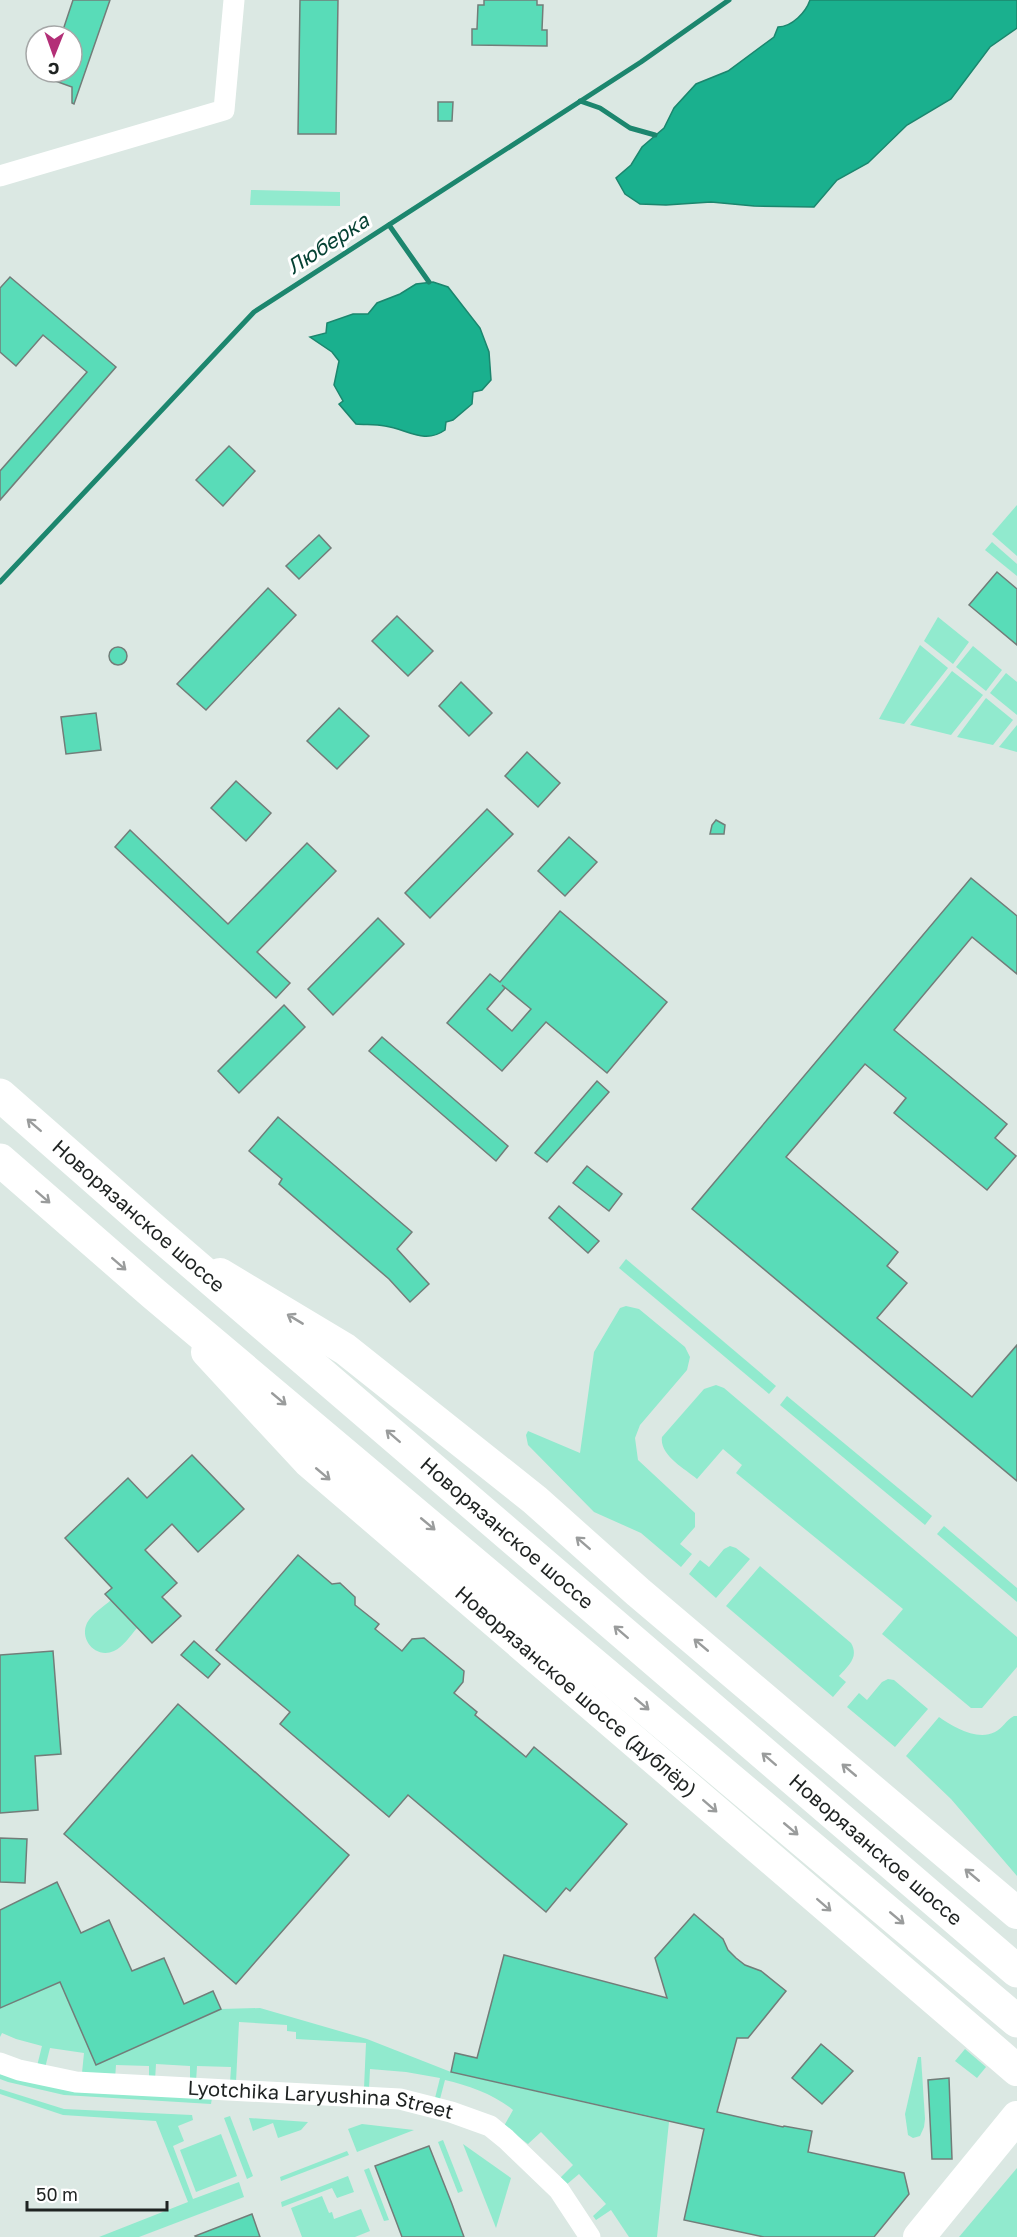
<svg xmlns="http://www.w3.org/2000/svg" width="1017" height="2237" viewBox="0 0 1017 2237" font-family="'Golos Text',sans-serif">
<rect width="100%" height="100%" fill="#dbe8e3"/>
<!-- green -->
<g fill="#91eace">
<polygon points="251,190 340,192 340,206 250,205"/>
<polygon points="1017,505 1017,556 992,534"/>
<polygon points="992,542 1017,564 1017,576 985,550"/>
<polygon points="938,617 969,642 953,664 924,641"/>
<polygon points="920,645 948,668 904,724 879,719"/>
<polygon points="973,646 1002,670 986,691 956,667"/>
<polygon points="952,671 983,695 951,735 910,725"/>
<polygon points="1006,673 1017,682 1017,715 990,693"/>
<polygon points="986,698 1013,720 993,745 957,737"/>
<polygon points="1017,725 1017,752 999,747"/>
<polygon points="626,1259 776,1386 769,1394 619,1268"/>
<polygon points="626,1306 639,1309 685,1347 690,1357 687,1370 640,1425 635,1438 638,1460 695,1513 695,1527 680,1544 692,1554 681,1567 641,1533 594,1512 528,1445 526,1435 528,1431 580,1453 594,1352 620,1308"/>
<path d="M 716,1385 L 724,1388 L 1017,1637 L 1017,1667 L 982,1708 L 971,1708 L 882,1634 L 903,1609 L 736,1473 L 742,1465 L 723,1449 L 697,1479 C 685,1469 659,1455 662,1437 L 704,1389 Z"/>
<polygon points="787,1396 932,1516 925,1525 780,1405"/>
<polygon points="944,1526 1017,1588 1017,1602 937,1534"/>
<polygon points="730,1546 736,1548 750,1559 716,1598 689,1574 700,1560 709,1567 724,1549"/>
<path d="M 760,1566 L 851,1643 C 859,1657 849,1665 839,1676 L 846,1682 L 833,1697 L 726,1606 Z"/>
<path d="M 111,1600 L 137,1628 C 131,1635 123,1647 114,1651 C 96,1659 79,1640 87,1623 C 92,1614 103,1607 111,1600 Z"/>
<polygon points="888,1679 894,1680 928,1709 895,1747 847,1707 859,1693 867,1700 882,1682"/>
<path d="M 1014,1716 L 1017,1716 L 1017,1876 L 951,1799 L 906,1756 L 939,1717 C 953,1727 977,1741 995,1732 C 1002,1729 1006,1720 1014,1716 Z"/>
<path d="M 60,1982 L 96,2065 L 221,2009 L 260,2008 L 367,2039 L 451,2072 L 669,2122 L 657,2237 L 629,2237 L 611,2210 L 596,2220 L 593,2216 L 606,2204 L 579,2174 L 566,2185 L 560,2178 L 573,2165 L 541,2132 L 528,2144 L 504,2126 L 513,2110 C 495,2095 468,2085 445,2080 L 440,2099 L 435,2098 L 440,2078 L 406,2072 L 370,2069 L 369,2089 L 364,2088 L 366,2043 L 296,2039 L 296,2032 L 287,2031 L 287,2025 L 239,2022 L 236,2082 L 230,2083 L 231,2067 L 197,2066 L 196,2082 L 190,2081 L 190,2066 L 156,2064 L 155,2080 L 149,2080 L 149,2066 L 116,2065 L 115,2079 L 82,2073 L 84,2053 L 50,2048 L 45,2068 L 37,2066 L 42,2046 L 16,2039 L 2,2033 L 0,2037 L 0,2008 Z"/>
<polygon points="965,2049 986,2067 977,2078 955,2061"/>
<polygon points="918,2057 921,2057 925,2119 924,2127 920,2136 913,2138 908,2135 905,2114"/>
<polygon points="0,2071 212,2098 211,2104 64,2095 8,2082 0,2079"/>
<polygon points="0,2089 64,2109 192,2115 193,2120 178,2126 184,2141 173,2146 193,2199 239,2182 244,2197 139,2237 99,2237 188,2202 156,2121 63,2115 0,2094"/>
<polygon points="230,2116 253,2176 247,2179 224,2118"/>
<polygon points="249,2118 308,2122 301,2130 278,2138 273,2123 253,2131"/>
<polygon points="362,2124 414,2130 357,2152 348,2129"/>
<polygon points="221,2134 237,2176 196,2192 180,2150"/>
<polygon points="443,2140 463,2191 458,2193 438,2142"/>
<polygon points="463,2144 511,2178 496,2228"/>
<polygon points="347,2151 349,2155 281,2181 280,2177"/>
<polygon points="369,2168 389,2220 384,2221 364,2170"/>
<polygon points="1017,2168 1017,2237 959,2237"/>
<polygon points="348,2176 354,2192 337,2198 332,2188 282,2207 281,2202"/>
<polygon points="322,2196 329,2213 332,2212 334,2219 361,2209 370,2231 355,2237 302,2237 291,2208"/>
</g>
<!-- water -->
<g fill="#1ab08e" stroke="#1c866e" stroke-width="1.5">
<path d="M 810,0 L 1017,0 L 1017,28 L 990,47 L 951,99 L 907,125 L 868,163 L 837,180 L 814,207 L 754,206 L 711,202 L 666,205 L 640,204 L 625,194 L 616,178 L 631,165 L 642,147 L 664,128 L 674,108 L 696,84 L 728,71 L 774,37 L 778,27 C 792,27 806,12 810,0 Z"/>
<path d="M 433,282 L 448,287 L 480,328 L 489,352 L 491,380 L 482,390 L 473,392 L 472,404 L 453,420 L 446,422 L 445,430 C 424,445 407,429 385,426 C 375,424 365,425 356,424 L 339,404 L 343,401 L 334,385 L 339,361 L 332,352 L 310,337 L 326,333 L 327,323 L 353,314 L 368,314 L 377,303 L 400,294 L 416,284 Z"/>
</g>
<g fill="none" stroke-linecap="round" stroke-linejoin="round">
<!-- stream -->
<g stroke="#1c866e" stroke-width="5">
<polyline points="580,101 600,108 630,128 655,135"/>
<polyline points="389,225 429,282"/>
<polyline points="0,582 254,312 641,62 729,0"/>
</g>
</g>
<!-- building -->
<g fill="#59dcb8" stroke="#727d79" stroke-width="1.5" fill-rule="evenodd">
<polygon points="73,0 110,0 74,104 72,103 72,87 36,74 37,72 72,72 72,36 61,36"/>
<polygon points="300,0 338,0 336,134 298,134"/>
<polygon points="484,0 537,0 537,5 543,5 542,30 547,30 547,46 472,45 472,29 477,29 478,5 484,5"/>
<polygon points="438,102 453,102 452,121 438,121"/>
<polygon points="10,277 116,367 0,500 0,471 87,372 43,335 16,366 0,352 0,288"/>
<polygon points="229,446 255,471 223,506 196,480"/>
<polygon points="319,535 331,548 299,579 286,566"/>
<polygon points="997,572 1017,589 1017,645 969,605"/>
<polygon points="268,588 296,615 206,710 177,684"/>
<polygon points="397,616 433,651 408,676 372,641"/>
<circle cx="118" cy="656" r="9"/>
<polygon points="461,682 492,713 469,736 439,706"/>
<polygon points="339,708 369,736 337,769 307,741"/>
<polygon points="96,713 101,750 66,754 61,717"/>
<polygon points="527,752 560,783 538,807 505,776"/>
<polygon points="236,781 271,813 246,841 211,808"/>
<polygon points="487,809 513,834 430,918 405,893"/>
<polygon points="716,820 725,825 724,834 710,834 712,825"/>
<polygon points="130,830 228,924 307,843 336,871 257,952 290,983 276,998 115,847"/>
<polygon points="569,837 597,862 565,896 538,871"/>
<polygon points="971,878 1017,916 1017,974 972,937 894,1030 1007,1124 995,1138 1016,1156 987,1190 894,1113 906,1098 865,1064 786,1157 898,1252 887,1266 907,1283 877,1318 972,1397 1017,1345 1017,1481 692,1209"/>
<path d="M 560,911 L 667,1002 L 607,1073 L 546,1022 L 502,1071 L 447,1023 L 490,974 L 500,982 ZM 502,985 L 531,1009 L 512,1031 L 487,1009 L 505,988 Z"/>
<polygon points="378,918 404,944 333,1015 308,989"/>
<polygon points="284,1005 305,1027 239,1093 218,1071"/>
<polygon points="382,1037 508,1146 496,1161 369,1051"/>
<polygon points="597,1081 609,1092 547,1162 535,1153"/>
<polygon points="278,1117 412,1232 397,1249 429,1284 410,1302 389,1279 279,1184 282,1179 249,1151"/>
<polygon points="587,1166 622,1194 609,1211 573,1183"/>
<polygon points="559,1206 599,1241 588,1253 549,1218"/>
<polygon points="192,1455 244,1509 198,1552 172,1524 145,1550 177,1583 162,1597 181,1616 152,1643 105,1594 112,1588 65,1538 128,1478 147,1498"/>
<polygon points="298,1555 332,1584 340,1583 355,1597 355,1605 379,1624 375,1629 402,1651 412,1639 424,1638 464,1671 463,1682 454,1693 477,1712 475,1715 526,1757 534,1747 627,1824 570,1891 566,1888 546,1912 408,1795 389,1817 280,1724 290,1712 216,1650"/>
<polygon points="194,1641 220,1664 208,1678 181,1655"/>
<polygon points="53,1651 61,1754 35,1756 38,1810 0,1813 0,1655"/>
<polygon points="178,1704 349,1855 236,1984 64,1834"/>
<polygon points="0,1838 27,1839 25,1883 0,1882"/>
<polygon points="57,1882 81,1933 109,1920 132,1971 164,1958 184,2004 213,1991 221,2009 96,2065 60,1982 0,2008 0,1910"/>
<polygon points="694,1914 723,1939 728,1950 736,1958 745,1965 761,1971 786,1991 748,2038 737,2038 717,2112 783,2127 784,2126 812,2131 808,2152 904,2173 909,2194 874,2237 764,2237 684,2220 704,2129 451,2072 455,2053 477,2058 504,1955 667,1998 655,1958"/>
<polygon points="821,2044 853,2071 822,2104 792,2078"/>
<polygon points="949,2078 952,2159 932,2159 928,2080"/>
<polygon points="429,2146 452,2204 464,2237 402,2237 396,2221 375,2166"/>
<polygon points="252,2214 260,2237 196,2237 195,2236"/>
</g>
<g fill="none" stroke-linecap="round" stroke-linejoin="round">
<!-- minor -->
<g stroke="#fff" stroke-width="21">
<polyline points="0,176 224,110 234,0"/>
<path id="s1" d="M 0,2063 L 19,2070 L 76,2082 L 400,2099 L 451,2112 L 490,2126 L 506,2139 L 559,2190 L 590,2237"/>
</g>
<!-- secondary -->
<g stroke="#fff" stroke-width="32">
<polyline points="220,1274 345,1349 535,1500 638,1592 1017,1913"/>
<path id="s2" d="M 207,1352 L 308,1461 L 1017,2070"/>
<polyline points="919,2237 1017,2117"/>
</g>
<!-- trunk -->
<g stroke="#fff" stroke-width="33">
<path id="s3" d="M 0,1095 L 155,1231 L 1017,1971"/>
<polyline points="0,1160 154,1294 1017,2021"/>
</g>
</g>
<!-- one-way arrows -->
<defs><path id="oneway-shaft" d="M-6 0H5M1.5-3L5.5 0L1.5 3" fill="none" stroke-width="1.6" stroke-linecap="round" stroke-linejoin="round" transform="scale(1.5)"/></defs>
<g stroke="#9a9c9c">
<use href="#oneway-shaft" transform="translate(34 1125) rotate(-139)"/>
<use href="#oneway-shaft" transform="translate(43 1197) rotate(41)"/>
<use href="#oneway-shaft" transform="translate(119 1264) rotate(41)"/>
<use href="#oneway-shaft" transform="translate(295 1319) rotate(-149)"/>
<use href="#oneway-shaft" transform="translate(279 1399) rotate(40)"/>
<use href="#oneway-shaft" transform="translate(393 1436) rotate(-139)"/>
<use href="#oneway-shaft" transform="translate(323 1474) rotate(40)"/>
<use href="#oneway-shaft" transform="translate(428 1524) rotate(40)"/>
<use href="#oneway-shaft" transform="translate(583 1543) rotate(-139)"/>
<use href="#oneway-shaft" transform="translate(621 1632) rotate(-139)"/>
<use href="#oneway-shaft" transform="translate(701 1645) rotate(-140)"/>
<use href="#oneway-shaft" transform="translate(642 1704) rotate(40)"/>
<use href="#oneway-shaft" transform="translate(769 1759) rotate(-139)"/>
<use href="#oneway-shaft" transform="translate(849 1770) rotate(-140)"/>
<use href="#oneway-shaft" transform="translate(710 1806) rotate(41)"/>
<use href="#oneway-shaft" transform="translate(791 1829) rotate(40)"/>
<use href="#oneway-shaft" transform="translate(972 1875) rotate(-140)"/>
<use href="#oneway-shaft" transform="translate(824 1905) rotate(41)"/>
<use href="#oneway-shaft" transform="translate(897 1918) rotate(40)"/>
</g>
<g text-anchor="middle" stroke-width="6" stroke-linejoin="round" paint-order="stroke">
<!-- street labels -->
<g font-size="20" fill="#1f2322" stroke="#fff">
<text dy="7" stroke="none"><textPath href="#s3" startOffset="184">Новорязанское шоссе</textPath></text>
<text dy="7" stroke="none"><textPath href="#s3" startOffset="670">Новорязанское шоссе</textPath></text>
<text dy="7" stroke="none"><textPath href="#s2" startOffset="502">Новорязанское шоссе (дублёр)</textPath></text>
<text dy="7" stroke="none"><textPath href="#s3" startOffset="1156">Новорязанское шоссе</textPath></text>
<text dy="7" stroke="none"><textPath href="#s1" startOffset="324">Lyotchika Laryushina Street</textPath></text>
</g>
<!-- water labels -->
<g font-size="21" font-style="italic" fill="#064234" stroke="#fff">
<text transform="translate(328 244) rotate(-33)" y="7">Люберка</text>
</g>
</g>
<!-- north arrow -->
<g transform="translate(54 54) rotate(181)"><circle r="28" fill="#ffffff" stroke="#a5a7a7" stroke-width="1.5"/>
<path d="M0-4.5L10 22L0 15L-10 22Z" fill="#b32f77"/>
<text y="-9" font-size="16" font-weight="bold" text-anchor="middle" fill="#1f2322">С</text>
</g>
<!-- scale -->
<path d="M27 2201v9h140v-9" fill="none" stroke="#1f2322" stroke-width="3"/>
<text x="36" y="2201" font-size="18" fill="#1f2322" stroke="#ffffff" stroke-width="4.5" paint-order="stroke">50 m</text>
</svg>
